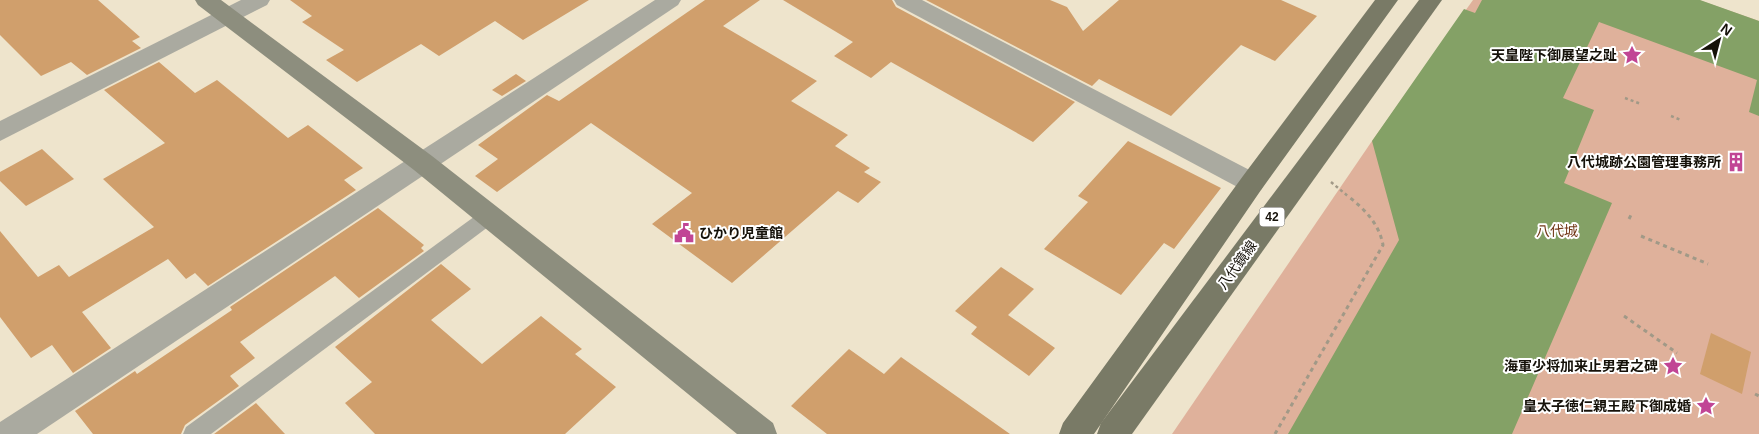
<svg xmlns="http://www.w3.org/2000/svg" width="1759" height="434" viewBox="0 0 1759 434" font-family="Arial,'Noto Sans JP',sans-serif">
<rect width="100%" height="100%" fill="#eee4cc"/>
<!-- green -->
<polygon fill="#dfb19b" points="1473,0 1699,0 1759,21 1759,434 1172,434 1372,141"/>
<!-- water -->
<polygon fill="#84a166" points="1482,0 1700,0 1759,21 1759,116 1749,112 1757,80 1599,22 1563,98 1594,110 1564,183 1612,203 1512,434 1288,434 1399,240 1372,141 1464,9 1475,13"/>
<!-- building -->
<g fill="#d09f6c">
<polygon points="0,0 98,0 140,37 132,41 141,48 87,75 71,62 41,76 0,35"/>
<polygon points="290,0 589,0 523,40 495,21 439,56 421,44 357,82 326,60 344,50 302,22 312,16"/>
<polygon points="705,0 760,0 723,26 817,81 791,101 848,135 835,146 870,168 864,172 881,182 858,203 838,191 732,283 652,224 692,193 591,123 497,192 475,176 498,159 478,145 547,95 559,101"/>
<polygon points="783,0 892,0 896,7 1075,102 1033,142 891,62 871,78 834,56 853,42"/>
<polygon points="926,0 1050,0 1067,7 1083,31 1119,0 1281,0 1317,16 1275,61 1241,45 1171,116 1099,79 1092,86"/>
<polygon points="159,62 195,93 217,80 288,138 308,125 363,168 344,180 356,190 208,286 195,273 186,279 168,259 82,312 111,348 73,373 52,345 31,358 0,317 0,231 38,277 59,265 69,277 154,227 103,179 165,143 104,90"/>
<polygon points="516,74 526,81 502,96 492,90"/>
<polygon points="1128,141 1221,188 1174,249 1164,243 1121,295 1044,249 1088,202 1078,196"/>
<polygon points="42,149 74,179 26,206 0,181 0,172"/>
<polygon points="378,208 424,245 421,248 424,251 359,298 335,276 240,342 255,358 230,376 239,386 185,425 181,434 93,434 75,411 135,371 137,374 232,310 230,307"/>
<polygon points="441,264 471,289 431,320 482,364 541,316 582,349 575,354 616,387 565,434 375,434 345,403 372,382 335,347"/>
<polygon points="1001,267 1034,289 1008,315 1055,348 1029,376 971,334 977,327 955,311"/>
<polygon points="1711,333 1751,352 1742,394 1700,374"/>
<polygon points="849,349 884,374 901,357 1010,434 827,434 791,406"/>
<polygon points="256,403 285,434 214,434"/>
</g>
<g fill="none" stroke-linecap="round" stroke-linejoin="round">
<!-- path-far1 -->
<g stroke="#a19987" stroke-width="2.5" stroke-dasharray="3 3" stroke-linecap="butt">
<polyline points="1625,98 1641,104"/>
<polyline points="1671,116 1681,120"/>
<polyline points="1331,182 1349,197"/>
</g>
<!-- path -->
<g stroke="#a19987" stroke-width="3" stroke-dasharray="4 4" stroke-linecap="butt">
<polyline points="1629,219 1632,213"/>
<polyline points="1641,236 1708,264"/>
<polyline points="1624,316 1677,353"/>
<polyline points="1755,394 1759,396"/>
<path d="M 1275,434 L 1383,245 C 1379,223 1364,209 1348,196"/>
</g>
<!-- lane -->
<polygon fill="#aaaaa0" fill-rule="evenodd" points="489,209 496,211 498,216 496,221 211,434 183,434 186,427 482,211"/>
<!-- street -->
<g fill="#aaaaa0" fill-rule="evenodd">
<polygon points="241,0 270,0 267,5 0,141 0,121"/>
<polygon points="655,0 681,0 678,5 37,434 0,434 0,422"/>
<polygon points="894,0 922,0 1261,176 1265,183 1261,190 1252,193 1243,190 897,5"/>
</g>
<!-- secondary -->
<polygon fill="#8d8e7e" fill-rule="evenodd" points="195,0 221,0 432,156 773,423 777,434 737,434 414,170 198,5"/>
<!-- primary -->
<g fill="#797a66" fill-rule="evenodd">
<polygon points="1375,0 1398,0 1261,190 1094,434 1059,434 1063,423 1243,176"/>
<polygon points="1419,0 1442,0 1132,434 1097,434 1101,423"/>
</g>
</g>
<!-- icons -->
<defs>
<symbol id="sight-bare" viewBox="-9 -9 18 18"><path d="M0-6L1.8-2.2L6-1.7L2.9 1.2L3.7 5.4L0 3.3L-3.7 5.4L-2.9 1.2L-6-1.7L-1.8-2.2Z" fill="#c14595" stroke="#fff" stroke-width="2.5" paint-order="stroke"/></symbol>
<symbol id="building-bare" viewBox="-9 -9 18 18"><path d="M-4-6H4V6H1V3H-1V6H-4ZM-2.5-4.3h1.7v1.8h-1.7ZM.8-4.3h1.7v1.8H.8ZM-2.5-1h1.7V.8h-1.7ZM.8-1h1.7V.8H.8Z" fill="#c14595" stroke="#fff" stroke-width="2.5" paint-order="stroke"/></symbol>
<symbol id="civic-bare" viewBox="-9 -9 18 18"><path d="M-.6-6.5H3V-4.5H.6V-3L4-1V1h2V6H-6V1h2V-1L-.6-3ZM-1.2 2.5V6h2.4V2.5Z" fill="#c14595" stroke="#fff" stroke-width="2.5" paint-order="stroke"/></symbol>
</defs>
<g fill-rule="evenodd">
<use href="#sight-bare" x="1618" y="41" width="28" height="28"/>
<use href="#building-bare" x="1722" y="148" width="28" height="28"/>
<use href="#civic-bare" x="670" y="219" width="28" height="28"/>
<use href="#sight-bare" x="1659" y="352" width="28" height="28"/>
<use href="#sight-bare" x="1692" y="392" width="28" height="28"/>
</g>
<g text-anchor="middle" stroke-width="4" stroke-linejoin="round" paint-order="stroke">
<!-- shield labels -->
<rect fill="#fff" stroke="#5b5853" stroke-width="1" x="1259.5" y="207.5" width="25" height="19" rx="4"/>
<g font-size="12" font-weight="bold" fill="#151109">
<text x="1272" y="221">42</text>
</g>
<!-- poi labels -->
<g font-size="14" font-weight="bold" fill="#151109" stroke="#fff" text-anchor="end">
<text x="1617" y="60">天皇陛下御展望之趾</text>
<text x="1721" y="167">八代城跡公園管理事務所</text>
<text x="699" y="238" text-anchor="start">ひかり児童館</text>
<text x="1658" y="371">海軍少将加来止男君之碑</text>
<text x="1691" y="411">皇太子徳仁親王殿下御成婚</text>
</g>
<!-- park labels -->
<g font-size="14" fill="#723716" stroke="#fff">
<text x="1557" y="236">八代城</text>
</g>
<!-- street labels -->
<g font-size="14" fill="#151109" stroke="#fff">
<text transform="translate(1237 265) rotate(-54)" y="5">八代鏡線</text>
</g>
</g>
<!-- north arrow -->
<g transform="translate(1719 40) rotate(36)" stroke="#ffffff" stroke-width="4" paint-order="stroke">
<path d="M0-4L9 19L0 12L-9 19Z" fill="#151109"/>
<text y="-8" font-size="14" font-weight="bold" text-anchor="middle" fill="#151109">N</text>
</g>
</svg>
